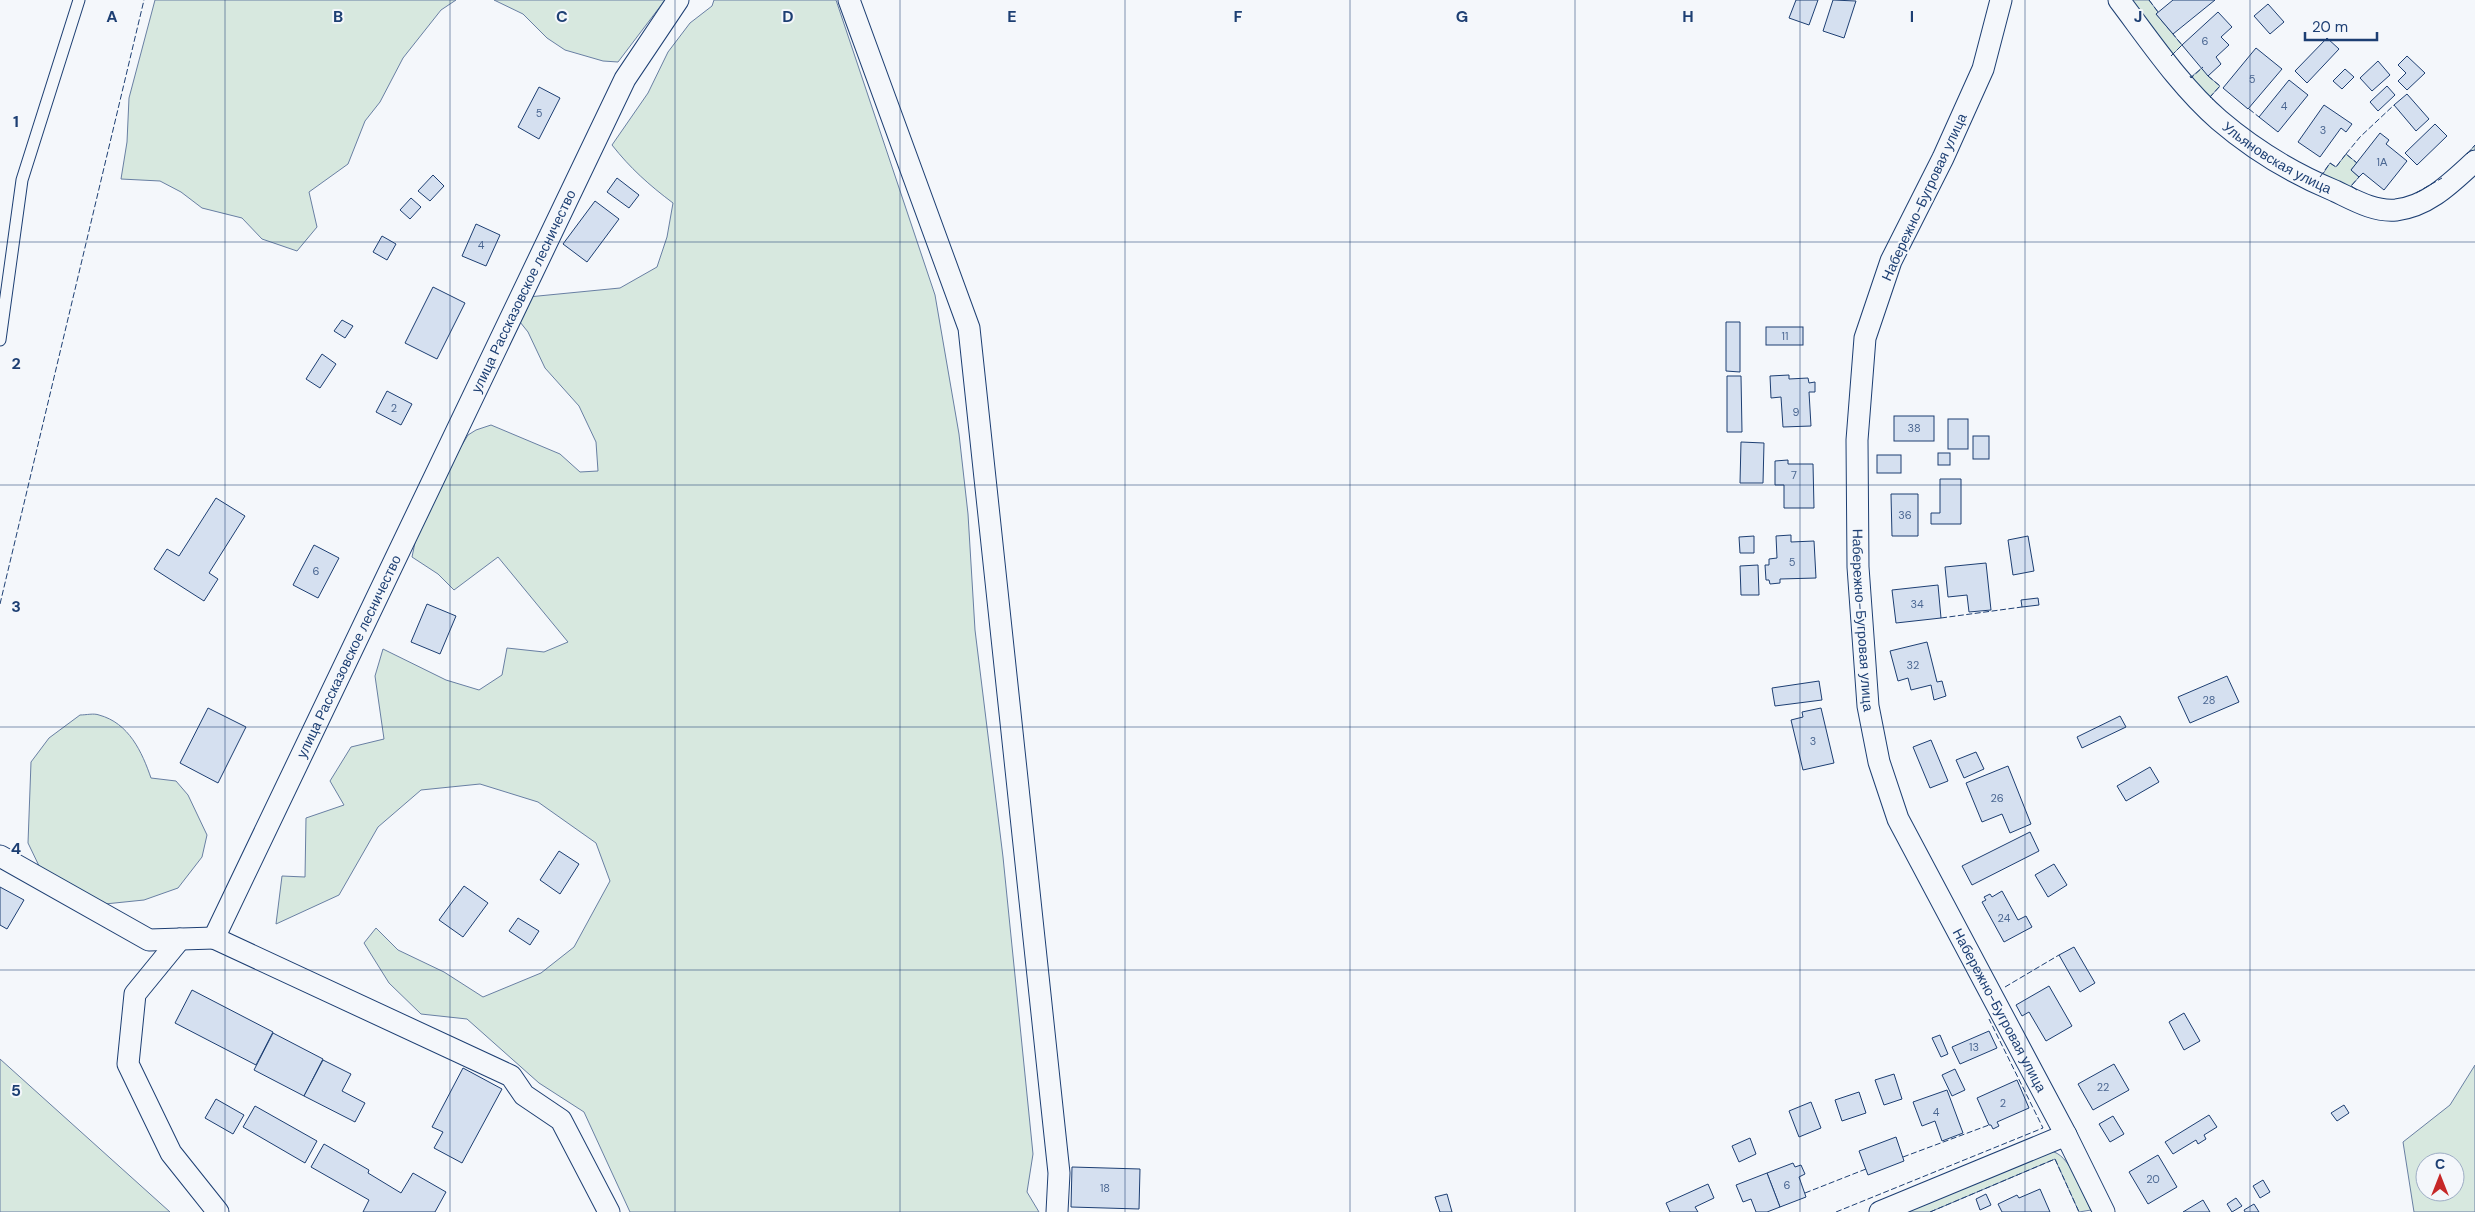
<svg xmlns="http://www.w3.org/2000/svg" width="2475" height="1212" viewBox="0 0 2475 1212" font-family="'DM Sans',sans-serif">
<rect width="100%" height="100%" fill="#f4f7fb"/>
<!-- green -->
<g fill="#d7e8df" stroke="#687fa3" fill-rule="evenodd">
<polygon points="155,0 456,0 441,10 403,58 380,102 365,121 348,164 309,192 317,227 297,251 262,239 242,218 202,208 181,192 160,181 121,179 127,142 129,98"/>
<polygon points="494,0 665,0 618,62 603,61 565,50 547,38 523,14"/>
<path d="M 714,0 L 836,0 L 935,295 L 959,434 L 968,514 L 975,630 L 1003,857 L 1033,1154 L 1027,1192 L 1039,1212 L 630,1212 L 584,1112 L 539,1083 L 467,1019 L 421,1014 L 389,983 L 364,943 L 376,928 L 398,950 L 444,972 L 483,997 L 541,973 L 574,947 L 610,881 L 596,843 L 538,802 L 480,784 L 421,790 L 378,827 L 339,895 L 276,924 L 282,876 L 305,877 L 306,818 L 344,805 L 330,781 L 351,747 L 384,739 L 375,676 L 383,649 L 446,680 L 479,690 L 502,675 L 507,648 L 544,652 L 568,642 L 498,557 L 454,590 L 438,574 L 412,557 L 417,533 L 457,453 L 468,435 L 476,430 L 491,425 L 560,454 L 580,472 L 598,471 L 596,442 L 579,406 L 545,368 L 528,332 L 520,322 L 528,297 L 620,288 L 657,267 L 667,237 L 673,203 C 649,185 630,168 612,145 L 648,93 L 668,52 L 690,23 L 712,6 Z"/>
<path d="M 2125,0 L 2149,0 L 2158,12 L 2156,14 L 2182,45 L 2171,56 L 2191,77 L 2203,67 L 2208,76 L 2220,86 L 2210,97 C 2245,132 2278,155 2321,177 L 2330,163 L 2336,167 L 2346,154 L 2357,163 L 2351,170 L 2359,177 L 2351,186 L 2373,201 L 2401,203 L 2452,172 L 2475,145 L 2475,155 C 2454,173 2428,199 2399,205 C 2376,210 2352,196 2331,186 C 2295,168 2259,149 2228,122 C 2188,88 2156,42 2125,0 Z"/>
<path d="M 80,715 C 86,715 94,713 99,715 C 129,723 142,752 151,778 L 176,781 L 188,795 L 207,835 L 202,857 L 178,888 L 144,900 L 105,904 L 42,872 L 28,843 L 31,762 L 49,738 Z"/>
<polygon points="0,1059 170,1212 0,1212"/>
<path d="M 2475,1065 L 2475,1212 L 2414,1212 L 2403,1142 L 2450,1105 ZM 2425,1162 L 2455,1162 L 2455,1192 L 2425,1192 Z"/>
<path d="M 2050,1151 C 2070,1153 2082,1193 2091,1210 L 2079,1212 L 2055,1159 L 1930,1212 L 1896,1212 Z"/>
</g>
<!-- building -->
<g fill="#d5e0f0" stroke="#1d3f73">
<polygon points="1796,0 1818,0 1809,25 1789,18"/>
<polygon points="1833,0 1856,1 1844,38 1823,31"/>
<polygon points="2173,0 2215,0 2173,34 2156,14"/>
<polygon points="2268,4 2284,22 2270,34 2254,16"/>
<polygon points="2218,12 2232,27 2221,37 2229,45 2216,57 2221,64 2208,76 2182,45"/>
<polygon points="2327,38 2339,49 2307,83 2295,71"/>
<polygon points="2256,48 2282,69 2248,109 2223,88"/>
<polygon points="2407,56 2425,73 2407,90 2398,81 2406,73 2398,65"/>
<polygon points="2378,61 2390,75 2372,91 2360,78"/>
<polygon points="2345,69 2354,77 2342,89 2333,81"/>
<polygon points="2289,80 2308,95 2278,132 2259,117"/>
<polygon points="2387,86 2395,95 2378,111 2370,102"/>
<polygon points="539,87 560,98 539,139 518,127"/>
<polygon points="2407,94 2429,119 2416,131 2394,105"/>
<polygon points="2324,105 2352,124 2346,132 2341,128 2320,157 2298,142"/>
<polygon points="2435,124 2447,136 2417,165 2405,153"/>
<polygon points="2380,133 2389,140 2386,144 2407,161 2384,190 2363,173 2359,177 2351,170"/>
<polygon points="433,175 444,186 430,201 418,191"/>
<polygon points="617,178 639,195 629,208 607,192"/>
<polygon points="411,198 421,207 410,219 400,210"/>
<polygon points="595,201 619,219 587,262 563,244"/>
<polygon points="476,224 500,235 486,266 462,256"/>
<polygon points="382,236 396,244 387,260 373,252"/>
<polygon points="433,287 465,303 437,359 405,343"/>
<polygon points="342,320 353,326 345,338 334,331"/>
<polygon points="1726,322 1740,322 1740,372 1726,371"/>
<rect x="1766" y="327" width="37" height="18"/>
<polygon points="322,354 336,364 320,388 306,379"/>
<polygon points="1789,375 1789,379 1808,378 1809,383 1815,382 1815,392 1809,392 1811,426 1783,427 1781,397 1771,398 1770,376"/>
<polygon points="1727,376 1741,376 1742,432 1727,432"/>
<polygon points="387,391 412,404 401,425 376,412"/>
<rect x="1894" y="416" width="40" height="25"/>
<rect x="1948" y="419" width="20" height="30"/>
<rect x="1973" y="436" width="16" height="23"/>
<polygon points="1741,442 1764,443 1763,483 1740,483"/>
<rect x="1938" y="453" width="12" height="12"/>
<rect x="1877" y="455" width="24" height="18"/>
<polygon points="1788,460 1788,464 1813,464 1814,508 1784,508 1784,485 1775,485 1775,461"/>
<polygon points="1940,479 1961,479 1961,524 1931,524 1931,513 1940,513"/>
<polygon points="1891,494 1918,494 1918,536 1892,536"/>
<polygon points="216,498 245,516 209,573 218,579 204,601 154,569 167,549 179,556"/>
<polygon points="1791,535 1791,542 1814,541 1816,578 1780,579 1780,583 1770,584 1769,580 1766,580 1765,565 1769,565 1769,559 1777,558 1776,536"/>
<polygon points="1754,536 1754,553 1740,553 1739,537"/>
<polygon points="2028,536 2034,571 2013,575 2008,540"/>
<polygon points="314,545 339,558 318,598 293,585"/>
<polygon points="1986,563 1991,610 1969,612 1967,595 1948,597 1945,567"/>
<polygon points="1758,565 1759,595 1741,595 1740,566"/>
<polygon points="1938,585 1941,618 1896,623 1892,590"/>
<polygon points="2038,598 2039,605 2022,607 2021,600"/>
<polygon points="427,604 456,616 440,654 411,642"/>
<polygon points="1927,642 1937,682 1942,681 1946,696 1934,700 1931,685 1911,690 1908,678 1898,681 1890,651"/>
<polygon points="2227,676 2239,702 2190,723 2178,697"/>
<polygon points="1819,681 1822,700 1775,706 1772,688"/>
<polygon points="208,708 246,727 218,783 180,763"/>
<polygon points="1821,708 1834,763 1803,770 1791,720 1803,717 1802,712"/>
<polygon points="2120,716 2126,727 2082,748 2077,737"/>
<polygon points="1931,740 1948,781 1930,788 1913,747"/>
<polygon points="1976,752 1984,769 1964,778 1956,760"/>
<polygon points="2008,766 2031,824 2010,833 2002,814 1982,822 1966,783"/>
<polygon points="2150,767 2159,782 2126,801 2117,786"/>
<polygon points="2030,832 2039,851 1972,885 1962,866"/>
<polygon points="559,851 579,864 560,894 540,880"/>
<polygon points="2054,864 2067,885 2048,897 2035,875"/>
<polygon points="464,886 488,903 463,937 439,920"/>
<polygon points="0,887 24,900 7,929 0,925"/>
<polygon points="2002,891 2018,920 2026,916 2032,927 2004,942 1982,902 1986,900 1984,897 1990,894 1992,897"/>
<polygon points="518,918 539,931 530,945 509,931"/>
<polygon points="2074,947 2095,983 2080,992 2059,955"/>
<polygon points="2049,986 2072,1026 2046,1041 2029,1012 2022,1016 2016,1005"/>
<polygon points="192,990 273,1032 256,1065 175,1023"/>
<polygon points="2184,1013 2200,1041 2184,1050 2169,1022"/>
<polygon points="1989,1031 1997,1048 1960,1064 1952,1047"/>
<polygon points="273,1033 323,1059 304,1096 254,1070"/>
<polygon points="1940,1035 1948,1054 1941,1057 1932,1038"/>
<polygon points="323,1060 351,1074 342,1091 365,1103 355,1122 304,1096"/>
<polygon points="2114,1064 2129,1090 2093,1110 2078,1084"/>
<polygon points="463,1068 502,1089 462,1163 434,1148 443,1132 432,1127"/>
<polygon points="1955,1069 1965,1090 1952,1096 1942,1075"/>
<polygon points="1894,1074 1902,1099 1884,1105 1875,1080"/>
<polygon points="2017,1080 2029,1108 1997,1122 1999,1126 1993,1129 1991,1125 1989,1125 1977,1098"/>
<polygon points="1947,1090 1963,1133 1942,1141 1935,1121 1922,1126 1913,1102"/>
<polygon points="1859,1092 1866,1113 1842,1121 1835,1100"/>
<polygon points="216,1099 244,1115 233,1134 205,1118"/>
<polygon points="1811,1102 1821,1128 1799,1137 1789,1111"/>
<polygon points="2344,1105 2349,1113 2337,1121 2331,1113"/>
<polygon points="255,1106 317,1141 305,1163 243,1127"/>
<polygon points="2209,1115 2217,1127 2204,1135 2206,1139 2198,1144 2196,1140 2173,1154 2165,1142"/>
<polygon points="2113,1116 2124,1134 2110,1142 2099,1124"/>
<polygon points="1896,1137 1904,1161 1868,1175 1859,1151"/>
<polygon points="1750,1138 1756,1154 1739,1162 1732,1146"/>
<polygon points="324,1144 369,1170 368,1173 401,1193 413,1173 446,1192 435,1212 363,1212 369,1200 311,1167"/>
<polygon points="2158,1155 2177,1187 2148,1204 2129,1172"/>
<polygon points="1793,1163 1795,1167 1801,1165 1805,1174 1799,1177 1806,1197 1780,1207 1767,1173"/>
<polygon points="1072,1167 1140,1169 1139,1209 1071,1207"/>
<polygon points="1767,1173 1780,1207 1767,1212 1756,1212 1751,1199 1743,1202 1736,1185"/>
<polygon points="2263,1180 2270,1192 2260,1198 2253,1186"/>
<polygon points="1708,1184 1714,1198 1695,1207 1698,1212 1670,1212 1666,1203"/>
<polygon points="2040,1189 2050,1212 2002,1212 1998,1204 2017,1195 2019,1198"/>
<polygon points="1447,1194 1452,1212 1440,1212 1435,1197"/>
<polygon points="1986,1194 1991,1205 1980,1210 1976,1199"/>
<polygon points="2236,1198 2242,1206 2232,1212 2227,1204"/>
<polygon points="2203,1200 2210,1212 2183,1212"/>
<polygon points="2254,1204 2259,1212 2245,1212 2244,1210"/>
</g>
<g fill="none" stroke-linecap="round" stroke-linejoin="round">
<defs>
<polyline id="service" points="0,340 22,180 79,0"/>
<g id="minor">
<polyline points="849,0 969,328 1059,1173 1057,1212"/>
<path id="s1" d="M 2001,0 L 1983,69 L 1943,158 L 1891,261 L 1865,338 L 1857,440 L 1858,567 L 1868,706 L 1879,762 L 1898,819 L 2066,1135 L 2104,1212"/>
<path id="s2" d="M 2119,0 C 2150,41 2180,86 2219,120 C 2254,150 2292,173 2335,191 C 2354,200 2374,212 2396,210 C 2429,206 2452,182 2475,161"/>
<polyline points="0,856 149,940 214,938"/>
<polyline points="180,939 135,994 128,1064 171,1153 218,1212"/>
<path id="s3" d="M 609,1212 L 561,1120 L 524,1095 L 511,1076 L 214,938 L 625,79 L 678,0"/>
<polyline points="1880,1212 2066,1135"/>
</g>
</defs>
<!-- service casing -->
<use href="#service" stroke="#1d3f73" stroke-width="13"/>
<!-- minor casing -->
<use href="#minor" stroke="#1d3f73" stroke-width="23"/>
<!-- service -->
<use href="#service" stroke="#f4f7fb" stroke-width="11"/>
<!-- minor -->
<use href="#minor" stroke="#f4f7fb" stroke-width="21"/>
<!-- fence -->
<g stroke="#1d3f73" stroke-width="1" stroke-dasharray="6 2.5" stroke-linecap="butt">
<polyline points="2149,0 2158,12"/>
<polyline points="2171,56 2182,45 2173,34"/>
<polyline points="2190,76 2191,78 2203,67"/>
<polyline points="2208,76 2220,86 2210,97 2213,100"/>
<polyline points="2249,109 2259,117"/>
<polyline points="2346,154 2360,137 2394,105"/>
<polyline points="2467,154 2475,145"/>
<polyline points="2320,177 2330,163 2336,167 2346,154 2357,163"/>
<polyline points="2357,190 2351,186 2359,177"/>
<polyline points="2416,193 2442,178"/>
<polyline points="0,604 144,0"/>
<polyline points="1941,618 2022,607"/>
<polyline points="2005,987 2059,955"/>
<polyline points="1903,1157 1989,1125"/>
<polyline points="1805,1193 1866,1169"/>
<polyline points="1836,1212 2043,1128 1989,1019"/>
<polyline points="1930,1212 2055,1159 2079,1212"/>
</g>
</g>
<!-- grid -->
<path fill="none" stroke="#1d3f73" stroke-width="1" stroke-opacity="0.55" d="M 225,0 L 225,1212M 450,0 L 450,1212M 675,0 L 675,1212M 900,0 L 900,1212M 1125,0 L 1125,1212M 1350,0 L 1350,1212M 1575,0 L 1575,1212M 1800,0 L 1800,1212M 2025,0 L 2025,1212M 2250,0 L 2250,1212M 0,242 L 2475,242M 0,485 L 2475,485M 0,727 L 2475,727M 0,970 L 2475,970"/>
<g text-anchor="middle" stroke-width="4" stroke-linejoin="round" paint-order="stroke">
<!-- number labels -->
<g font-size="11" fill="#4b6792">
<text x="2205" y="45">6</text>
<text x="2252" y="83">5</text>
<text x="2284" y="110">4</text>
<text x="539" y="117">5</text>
<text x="2323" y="134">3</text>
<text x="2382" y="166">1А</text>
<text x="481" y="249">4</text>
<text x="1785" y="340">11</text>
<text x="394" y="412">2</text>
<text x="1796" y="416">9</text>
<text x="1914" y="432">38</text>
<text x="1794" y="479">7</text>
<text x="1905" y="519">36</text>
<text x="1792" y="566">5</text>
<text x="316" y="575">6</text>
<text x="1917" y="608">34</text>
<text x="1913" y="669">32</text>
<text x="2209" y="704">28</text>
<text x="1813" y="745">3</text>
<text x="1997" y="802">26</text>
<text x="2004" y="922">24</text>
<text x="1974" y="1051">13</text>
<text x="2103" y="1091">22</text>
<text x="2003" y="1107">2</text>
<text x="1936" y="1116">4</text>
<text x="2153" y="1183">20</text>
<text x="1787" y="1189">6</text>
<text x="1105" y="1192">18</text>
</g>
<!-- street labels -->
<g font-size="14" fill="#1d3f73" stroke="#f4f7fb">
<text dy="5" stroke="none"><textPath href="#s2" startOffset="226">Ульяновская улица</textPath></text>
<text transform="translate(1924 197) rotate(-65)" y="5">Набережно-Бугровая улица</text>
<text dy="5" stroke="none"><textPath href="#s3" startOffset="1216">улица Рассказовское лесничество</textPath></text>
<text dy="5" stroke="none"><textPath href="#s1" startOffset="648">Набережно-Бугровая улица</textPath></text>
<text dy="5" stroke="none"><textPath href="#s3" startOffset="811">улица Рассказовское лесничество</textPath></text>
<text dy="5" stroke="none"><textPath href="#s1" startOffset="1068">Набережно-Бугровая улица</textPath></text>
</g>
</g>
<g font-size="16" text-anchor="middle" font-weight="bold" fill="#1d3f73" stroke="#f4f7fb" stroke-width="4" stroke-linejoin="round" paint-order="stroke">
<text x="112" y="22">A</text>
<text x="338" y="22">B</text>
<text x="562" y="22">C</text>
<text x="788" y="22">D</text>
<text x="1012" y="22">E</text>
<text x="1238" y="22">F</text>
<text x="1462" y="22">G</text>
<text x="1688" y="22">H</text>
<text x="1912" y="22">I</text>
<text x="2138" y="22">J</text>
<text x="16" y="127">1</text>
<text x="16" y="369">2</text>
<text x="16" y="612">3</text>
<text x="16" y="854">4</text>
<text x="16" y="1096">5</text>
</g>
<!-- north arrow -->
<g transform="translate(2440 1177)"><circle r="24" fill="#f4f7fb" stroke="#9eadc5"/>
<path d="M0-4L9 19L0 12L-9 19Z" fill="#c62828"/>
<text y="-8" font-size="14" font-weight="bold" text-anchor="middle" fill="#1d3f73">С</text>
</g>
<!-- scale -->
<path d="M2305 32v8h72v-8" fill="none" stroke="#1d3f73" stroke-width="2.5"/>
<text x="2312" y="32" font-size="15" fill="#1d3f73" stroke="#f4f7fb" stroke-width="4" paint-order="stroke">20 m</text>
</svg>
